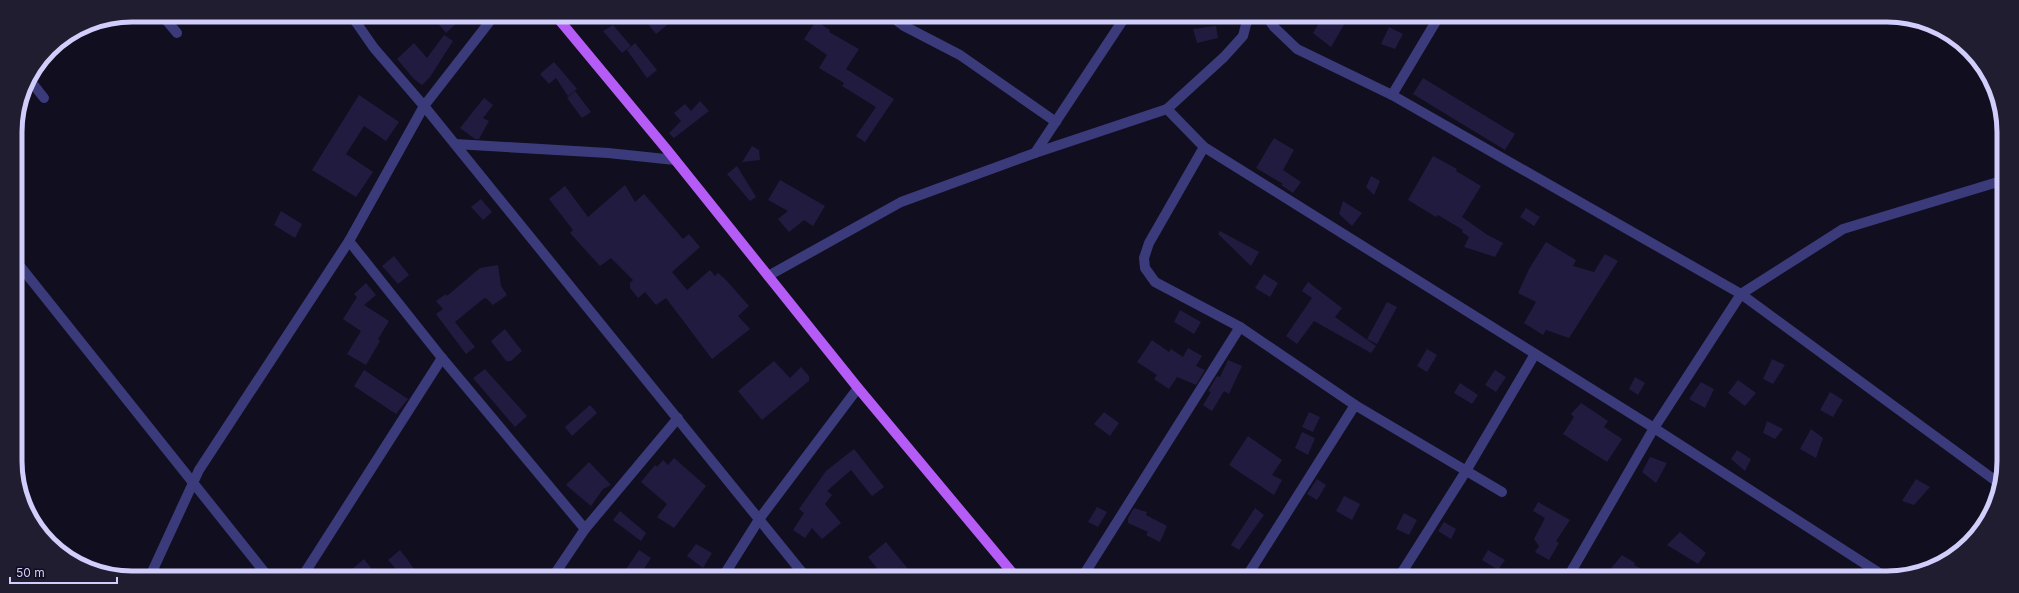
<svg xmlns="http://www.w3.org/2000/svg" width="2019" height="593" viewBox="0 0 2019 593" font-family="Inter,sans-serif">
<rect width="100%" height="100%" fill="#100e1f"/>
<!-- building -->
<g fill="#211b3f">
<polygon points="432,16 464,16 446,33"/>
<polygon points="642,16 678,16 656,34"/>
<polygon points="1322,18 1348,18 1331,47 1313,33"/>
<polygon points="816,21 830,30 829,32 859,49 846,69 894,99 865,142 856,136 876,107 842,86 844,83 819,68 827,55 804,39"/>
<polygon points="613,25 631,46 622,53 603,31"/>
<polygon points="1216,26 1218,38 1197,43 1193,29"/>
<polygon points="1389,27 1403,34 1395,49 1381,44"/>
<polygon points="444,35 453,41 430,77 422,85 414,79 397,59 414,43 427,58"/>
<polygon points="635,43 657,70 647,78 627,50"/>
<polygon points="554,62 577,89 568,96 556,78 549,84 540,74"/>
<polygon points="1423,78 1515,134 1505,150 1413,94"/>
<polygon points="575,91 591,112 582,118 567,98"/>
<polygon points="359,95 399,122 386,141 364,126 346,154 373,172 356,197 312,170"/>
<polygon points="484,98 493,105 483,118 489,121 479,139 475,139 460,128"/>
<polygon points="700,101 709,111 674,138 669,133 681,121 674,113 685,104 691,111"/>
<polygon points="1274,138 1294,150 1283,170 1301,182 1293,193 1281,185 1283,184 1256,168"/>
<polygon points="752,146 759,150 760,160 742,162"/>
<polygon points="1433,156 1457,169 1456,171 1481,186 1462,217 1486,234 1503,243 1495,257 1464,247 1469,237 1462,232 1463,230 1438,215 1436,217 1408,200"/>
<polygon points="737,166 756,197 750,201 727,174"/>
<polygon points="1371,176 1380,181 1374,195 1366,187"/>
<polygon points="780,180 825,206 813,226 804,220 789,232 778,219 788,211 768,200"/>
<polygon points="625,185 635,202 644,194 683,239 689,234 700,247 672,272 687,290 710,270 715,276 718,273 725,279 749,306 738,316 750,329 712,359 666,298 656,305 645,292 638,298 630,288 630,283 633,280 611,258 600,266 570,233 573,230 549,199 565,186 588,217"/>
<polygon points="481,199 492,212 483,220 471,207"/>
<polygon points="1343,201 1362,213 1352,226 1339,214"/>
<polygon points="1526,208 1540,217 1534,226 1520,217"/>
<polygon points="281,211 302,224 295,238 274,225"/>
<polygon points="1220,231 1259,252 1251,266 1218,234"/>
<polygon points="1546,242 1576,260 1573,266 1594,272 1605,254 1618,261 1569,338 1546,330 1543,335 1524,323 1536,302 1518,293 1529,269"/>
<polygon points="394,256 409,275 398,284 382,266"/>
<polygon points="498,265 501,286 507,295 493,305 486,298 483,299 455,322 475,347 466,354 436,314 443,309 436,301 446,294 447,296 480,268"/>
<polygon points="1264,274 1278,283 1270,297 1255,288"/>
<polygon points="1308,282 1342,308 1335,317 1376,346 1371,353 1314,321 1297,344 1286,336 1312,298 1302,291"/>
<polygon points="366,283 376,295 364,305 389,321 378,339 380,341 366,365 347,354 361,331 343,319 357,297 354,294"/>
<polygon points="1387,302 1397,307 1377,344 1367,339"/>
<polygon points="1180,310 1201,322 1194,334 1174,322"/>
<polygon points="505,329 522,351 511,361 506,361 491,341"/>
<polygon points="1152,340 1169,352 1171,349 1183,357 1188,348 1202,356 1196,366 1205,370 1196,385 1177,377 1169,389 1154,379 1157,375 1137,362"/>
<polygon points="1427,349 1437,355 1427,372 1417,366"/>
<polygon points="1772,359 1785,365 1773,384 1763,379"/>
<polygon points="1228,360 1242,366 1229,394 1224,391 1212,411 1203,405 1211,392 1208,391 1217,376 1220,377"/>
<polygon points="774,361 790,378 801,367 809,376 809,381 762,420 738,391"/>
<polygon points="485,369 527,416 515,427 473,378"/>
<polygon points="364,370 408,399 396,414 354,386"/>
<polygon points="1495,370 1506,377 1496,392 1485,385"/>
<polygon points="1635,377 1645,383 1638,395 1629,389"/>
<polygon points="1738,380 1756,393 1745,406 1728,393"/>
<polygon points="1701,382 1714,389 1705,408 1689,399"/>
<polygon points="1460,383 1478,395 1472,404 1454,393"/>
<polygon points="1830,392 1843,400 1833,417 1820,410"/>
<polygon points="1581,403 1608,421 1604,427 1622,439 1607,462 1563,434 1574,417 1571,414"/>
<polygon points="590,405 597,413 572,436 565,427"/>
<polygon points="1104,412 1119,423 1110,436 1094,424"/>
<polygon points="1309,412 1320,417 1313,432 1302,427"/>
<polygon points="1767,421 1783,429 1775,439 1763,433"/>
<polygon points="1811,429 1823,438 1816,458 1800,449"/>
<polygon points="1302,432 1315,438 1308,455 1295,448"/>
<polygon points="1248,436 1282,460 1272,475 1282,480 1274,495 1229,465"/>
<polygon points="854,449 884,487 872,496 851,470 827,491 832,495 825,504 841,523 822,539 812,528 805,538 793,530 804,513 799,509 826,471"/>
<polygon points="1737,450 1751,459 1745,471 1731,459"/>
<polygon points="1650,457 1667,463 1656,483 1642,472"/>
<polygon points="674,458 706,486 674,528 657,517 667,504 641,482 655,465 657,467 663,460 668,465"/>
<polygon points="589,462 611,485 603,489 591,506 566,485"/>
<polygon points="1317,479 1326,485 1317,500 1307,494"/>
<polygon points="1916,479 1930,487 1914,505 1902,501"/>
<polygon points="1344,496 1360,504 1352,520 1336,511"/>
<polygon points="1538,502 1570,520 1556,541 1559,543 1549,560 1535,552 1539,546 1534,539 1545,518 1533,511"/>
<polygon points="1097,507 1107,512 1098,527 1088,522"/>
<polygon points="1134,508 1147,512 1146,515 1167,526 1160,542 1146,535 1148,532 1128,523 1128,518"/>
<polygon points="1255,508 1264,515 1239,550 1231,545"/>
<polygon points="620,511 646,533 641,541 613,520"/>
<polygon points="1404,513 1417,520 1409,535 1396,529"/>
<polygon points="1444,522 1456,529 1451,539 1438,531"/>
<polygon points="1680,532 1706,553 1698,564 1667,545"/>
<polygon points="886,542 908,569 901,576 886,576 882,571 880,572 868,557"/>
<polygon points="696,544 712,553 703,568 687,556"/>
<polygon points="400,550 407,559 418,575 401,575 388,560"/>
<polygon points="639,550 651,558 640,575 622,575"/>
<polygon points="1488,550 1505,560 1498,570 1482,560"/>
<polygon points="1622,555 1635,563 1634,565 1656,577 1604,577"/>
<polygon points="364,559 371,568 362,575 345,575"/>
</g>
<g fill="none" stroke-linecap="round" stroke-linejoin="round">
<!-- street -->
<g stroke="#3b3b7c" stroke-width="10">
<polyline points="162,15 177,33"/>
<polyline points="351,15 374,48 424,106 805,576"/>
<polyline points="892,17 904,26 960,55 1056,122"/>
<polyline points="1267,17 1274,27 1297,49 1392,95 1741,294 2000,484"/>
<polyline points="29,79 44,98"/>
<polyline points="1392,95 1438,18"/>
<polyline points="1167,109 1204,147 1654,428 1887,578"/>
<polyline points="455,144 608,153 675,160"/>
<polyline points="1204,147 1149,243 1144,258 1145,268 1155,282 1240,327 1355,405 1502,492"/>
<polyline points="1035,153 1125,17"/>
<polyline points="349,241 442,358 585,529"/>
<polyline points="16,261 266,574"/>
<polyline points="768,276 901,202 1035,153 1167,109 1224,57 1243,36 1248,17"/>
<polyline points="151,574 199,470 349,241 424,106 494,16"/>
<polyline points="304,574 442,358"/>
<polyline points="554,575 585,529 678,418"/>
<polyline points="724,575 760,518 858,388"/>
<polyline points="1083,576 1240,327"/>
<polyline points="1247,576 1355,405"/>
<polyline points="1399,577 1466,471 1535,354"/>
<polyline points="1568,577 1654,428 1741,294 1843,229 2001,181"/>
</g>
<!-- primary -->
<polyline stroke="#b65cf6" stroke-width="10" points="556,16 668,151 858,388 1015,576"/>
</g>
<!-- crop -->
<path d="M0 0H2019V593H0ZM132 22H1887A110 110 0 0 1 1997 132V461A110 110 0 0 1 1887 571H132A110 110 0 0 1 22 461V132A110 110 0 0 1 132 22Z" fill="#201d31" fill-rule="evenodd"/>
<path fill="none" stroke="#d2cefc" stroke-width="5" d="M132 22H1887A110 110 0 0 1 1997 132V461A110 110 0 0 1 1887 571H132A110 110 0 0 1 22 461V132A110 110 0 0 1 132 22Z"/>
<!-- scale -->
<path d="M10 577v6h107v-6" fill="none" stroke="#d2cefc" stroke-width="2"/>
<text x="16" y="577" font-size="12" fill="#d2cefc" stroke="#100e1f" stroke-width="3" paint-order="stroke">50 m</text>
</svg>
